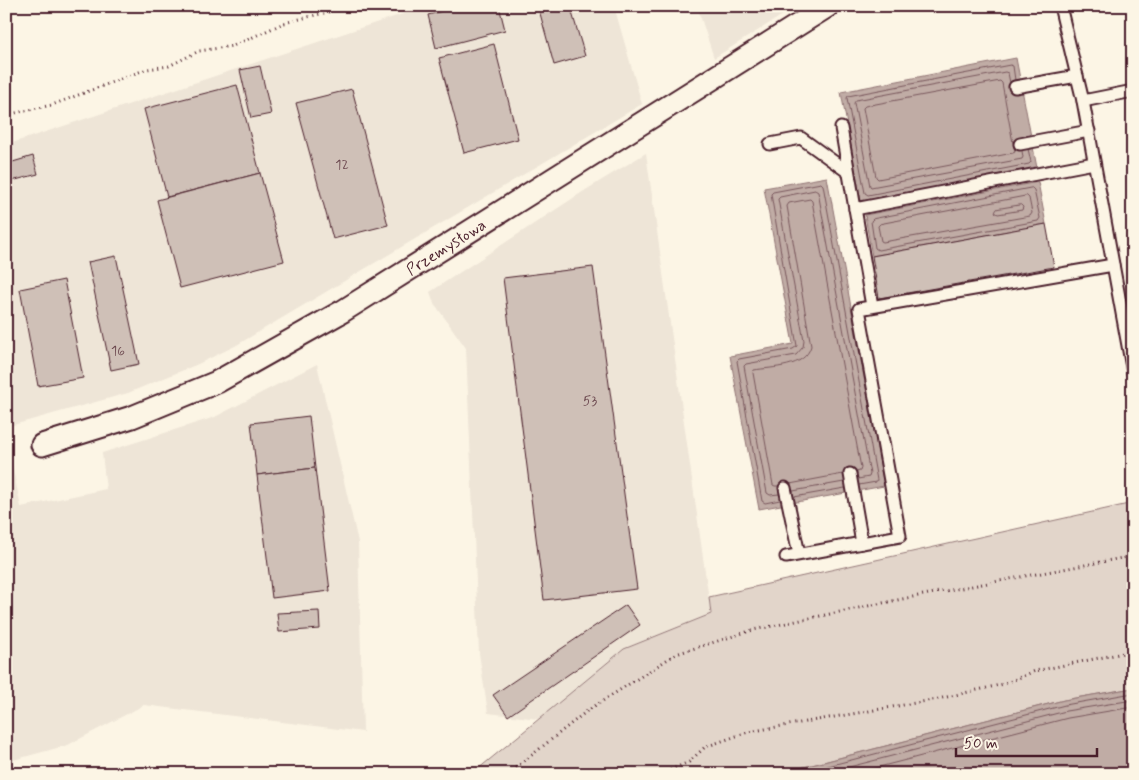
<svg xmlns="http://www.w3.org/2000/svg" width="1139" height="780" viewBox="0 0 1139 780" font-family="Mynerve,sans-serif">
<rect width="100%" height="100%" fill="#fcf5e5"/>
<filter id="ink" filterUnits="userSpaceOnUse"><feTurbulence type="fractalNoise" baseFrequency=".02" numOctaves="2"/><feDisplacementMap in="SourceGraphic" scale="10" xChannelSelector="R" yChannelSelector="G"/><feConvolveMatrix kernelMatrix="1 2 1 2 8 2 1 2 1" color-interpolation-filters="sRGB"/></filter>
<g filter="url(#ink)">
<!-- built -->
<g fill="#eee5d7">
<polygon points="427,6 614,6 642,104 235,346 198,364 128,393 6,427 6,145"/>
<polygon points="697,6 797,6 714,58"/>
<polygon points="646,153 711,614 624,649 539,719 488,713 479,653 466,348 434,303 430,292 584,191"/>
<polygon points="317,364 358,542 363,732 144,705 68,745 6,762 6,437 21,507 106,489 102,453 215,417"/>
</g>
<!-- green -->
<polygon fill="#e2d5ca" stroke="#967a7a" points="1133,503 1133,688 1064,700 777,774 472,774 624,649 711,614 709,597"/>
<!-- water -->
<g fill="#c0aca5" stroke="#917474">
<polygon points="1016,58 1037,168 861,201 841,92"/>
<polygon points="827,177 884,486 759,509 730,356 793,344 764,188"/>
<polygon points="1038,182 1046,224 872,256 865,215"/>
<polygon points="1133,688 1133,774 777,774 1064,700"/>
</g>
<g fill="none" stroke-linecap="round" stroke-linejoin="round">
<!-- shore -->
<g stroke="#79575c" stroke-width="1">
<polyline points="1015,80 1013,66 1010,65 848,96 847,98 865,193 868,195 1029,164 1031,162 1028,149"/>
<polyline points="1010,83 1008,73 1005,72 856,100 854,103 870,186 871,187 1022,159 1023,157 1022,151"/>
<polyline points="1013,143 1002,83 1000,81 865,106 863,108 876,177 878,179 1013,153 1015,152 1014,147"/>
<polygon points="1032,188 1034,190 1040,218 1038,221 878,250 875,248 871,221 873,219"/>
<polygon points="1027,196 1029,198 1032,213 1030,216 883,242 881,241 878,226 880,224"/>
<polygon points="1021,205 1023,207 1022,210 998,214 995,212 997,209"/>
<polyline points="790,484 843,474"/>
<path d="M 778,486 L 775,486 L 773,485 L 753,373 L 754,370 C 773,367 805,368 811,346 L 787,206 L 789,203 L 810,199 L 812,201 L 861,468 L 860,471 L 856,472"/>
<polyline points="793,491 844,482"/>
<polyline points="779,494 770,495 767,493 744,366 746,364 796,355 803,347 804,341 778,199 780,197 815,190 818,192 870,474 869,477 858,479"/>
<polyline points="794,497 845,488"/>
<polyline points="780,500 765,503 762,501 737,361 739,359 793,349 797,346 771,194 773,192 821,183 823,185 877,480 876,482 859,485"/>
<polyline points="797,774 1065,705 1133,693"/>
<polyline points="822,774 1066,711 1133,700"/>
<polyline points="852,774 1068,718 1133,707"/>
</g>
</g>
<!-- building -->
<g fill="#cfc0b7" stroke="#4a1f2b">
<polygon points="461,6 499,6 505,30 436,48 428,15"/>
<polygon points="538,6 570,6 585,56 554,65"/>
<polygon points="494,44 518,139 464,153 439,58"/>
<polygon points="260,66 271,114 251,118 240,70"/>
<polygon points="237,85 260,173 167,197 144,109"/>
<polygon points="352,89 388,225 333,239 296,103"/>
<polygon points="33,156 38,174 8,182 6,164"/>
<polygon points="260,173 284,261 180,288 157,200"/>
<polygon points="1046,224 1054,267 879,298 872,256"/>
<polygon points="116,256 139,364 111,370 88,262"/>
<polygon points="593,267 637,589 544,600 503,278"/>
<polygon points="64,280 83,378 38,386 20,289"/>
<polygon points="309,416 315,468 257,475 251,423"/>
<polygon points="315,468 330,591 272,598 257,475"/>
<polygon points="626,605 640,625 508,716 493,695"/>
<polygon points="319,611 320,629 279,632 277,613"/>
</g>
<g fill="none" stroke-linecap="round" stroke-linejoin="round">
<defs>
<g id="service">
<polyline points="1060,6 1083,101 1133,373"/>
<polyline points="1015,87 1077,76"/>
<polyline points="1083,101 1133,91"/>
<polyline points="841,128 872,306"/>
<polyline points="770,144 801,138 848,172"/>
<polyline points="1020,144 1089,131"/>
<polyline points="855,209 1094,163"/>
<polyline points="850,474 862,543"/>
<polyline points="785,488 799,554"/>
<polyline points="786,557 900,536 859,309 1113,265"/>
</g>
<g id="minor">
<path id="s1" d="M 42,445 L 132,417 L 217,382 L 343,311 L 828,6"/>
</g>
</defs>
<!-- service casing -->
<use href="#service" stroke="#4a1f2b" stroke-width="15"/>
<!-- minor casing -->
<use href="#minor" stroke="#4a1f2b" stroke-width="25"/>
<!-- path -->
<g stroke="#4a1f2b" stroke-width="3" stroke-dasharray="1 4" stroke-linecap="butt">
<polyline points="6,115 52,105 147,69 169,66 199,51 233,46 284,23 328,12 339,6"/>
<polyline points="508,774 587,711 676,654 753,630 902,599 1133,556"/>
<polyline points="661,774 689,762 705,747 748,732 938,699 1004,684 1035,671 1133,651"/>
</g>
<!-- service -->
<use href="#service" stroke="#fcf5e5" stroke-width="11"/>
<!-- minor -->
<use href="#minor" stroke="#fcf5e5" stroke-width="21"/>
</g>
</g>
<g text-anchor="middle" stroke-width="4" stroke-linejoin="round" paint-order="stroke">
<!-- number labels -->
<g font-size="14" fill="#6b474e">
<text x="342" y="169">12</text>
<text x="118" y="355">16</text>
<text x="590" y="405">53</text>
</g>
<!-- street labels -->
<g font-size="16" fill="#4a1f2b" stroke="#fcf5e5">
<text dy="6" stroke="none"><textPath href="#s1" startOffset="452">Przemysłowa</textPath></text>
</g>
</g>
<!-- margin -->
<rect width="1139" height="780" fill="none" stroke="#fcf5e5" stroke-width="25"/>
<rect x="12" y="12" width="1114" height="755" fill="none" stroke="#4a1f2b" stroke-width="2" filter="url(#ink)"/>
<!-- scale -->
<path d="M956 748v8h141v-8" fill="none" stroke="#4a1f2b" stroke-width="2.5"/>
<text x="964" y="748" font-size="15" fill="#4a1f2b" stroke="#fcf5e5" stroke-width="4" paint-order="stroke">50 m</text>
</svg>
